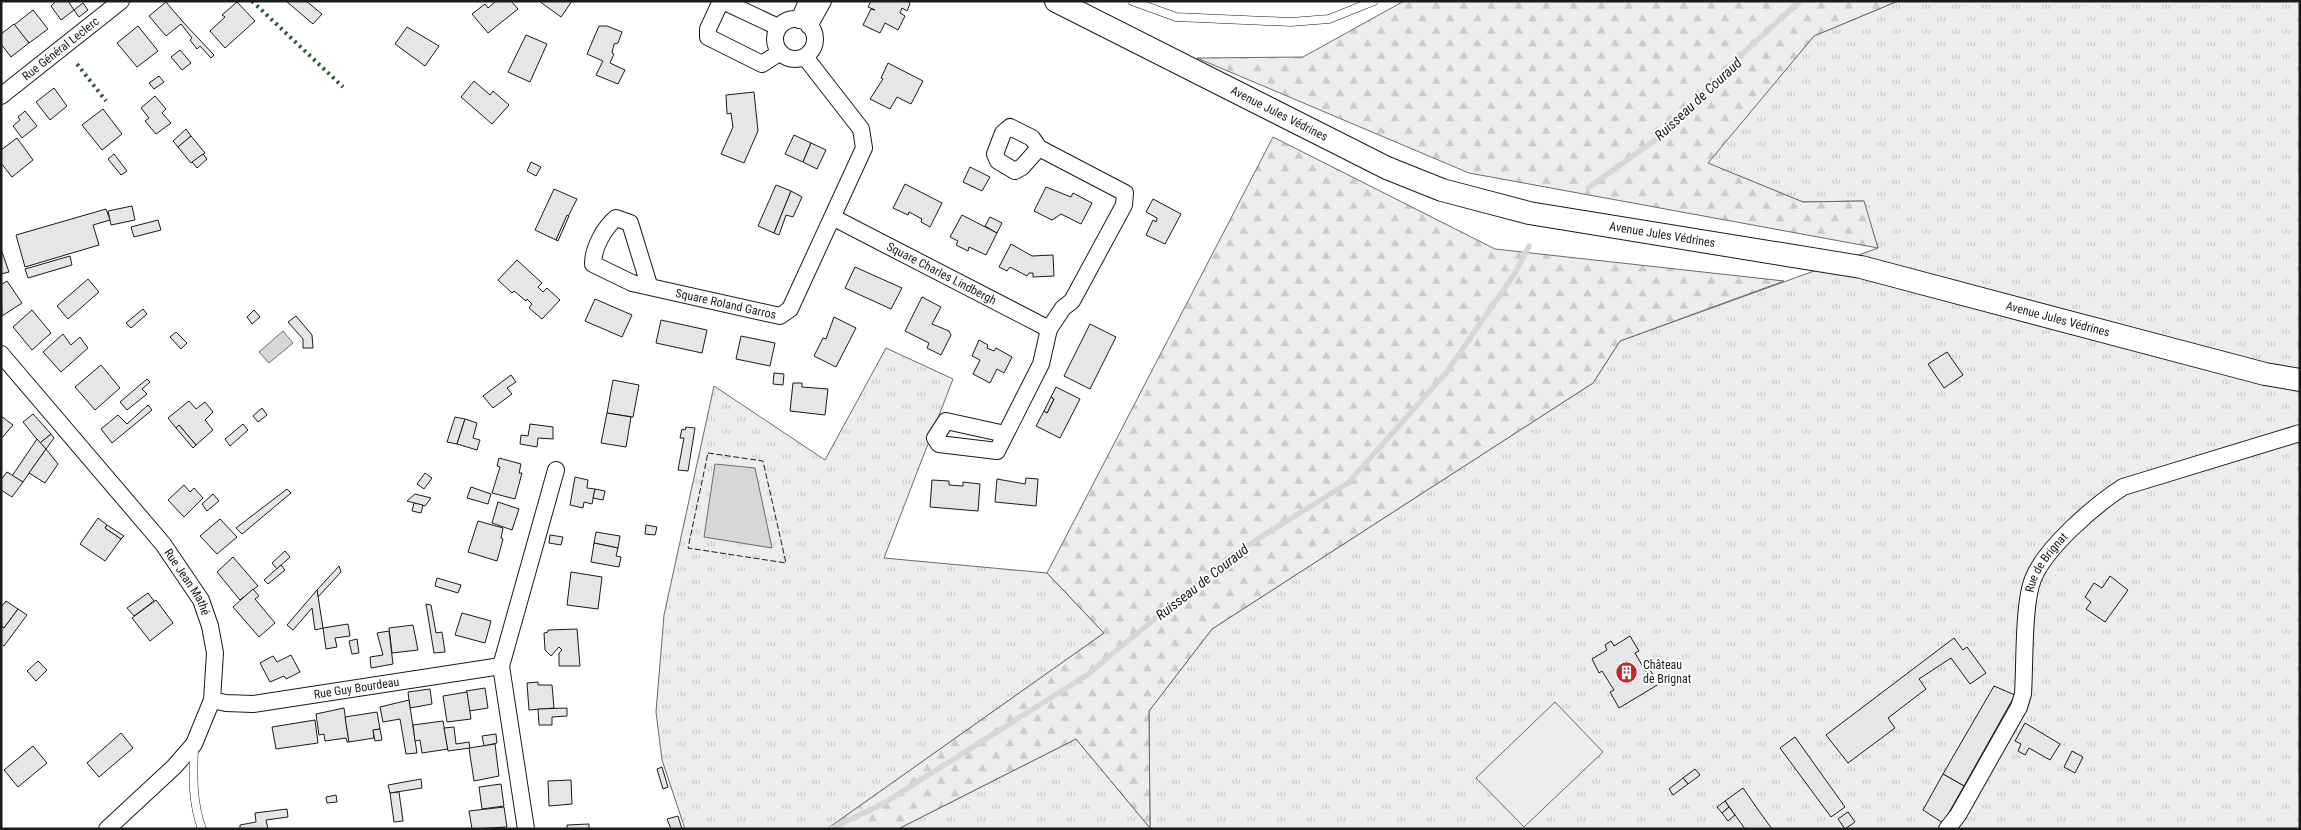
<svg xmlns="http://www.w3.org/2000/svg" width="2301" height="830" viewBox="0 0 2301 830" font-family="'Roboto Condensed',sans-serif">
<defs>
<pattern id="grass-tufts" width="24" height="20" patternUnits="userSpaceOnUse" patternTransform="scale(1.25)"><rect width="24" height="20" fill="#ededed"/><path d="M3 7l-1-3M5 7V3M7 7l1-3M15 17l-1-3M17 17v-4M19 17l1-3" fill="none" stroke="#cbcbcb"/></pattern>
<pattern id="forest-firs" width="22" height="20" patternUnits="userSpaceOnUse" patternTransform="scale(1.25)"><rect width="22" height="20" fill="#ededed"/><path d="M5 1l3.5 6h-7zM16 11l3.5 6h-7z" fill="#cbcbcb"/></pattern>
</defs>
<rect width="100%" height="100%" fill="#fff"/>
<!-- grass -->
<g fill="url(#grass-tufts)" stroke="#6a6a6a">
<polygon points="1898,1 2300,1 2300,829 898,829 1076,739 1150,828 1149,711 1212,629 1593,383 1620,341 1878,248 1863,201 1803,202 1707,163 1814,36"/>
<polygon points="886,348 953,379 884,558 1047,573 1104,633 827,829 685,829 662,760 656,712 664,615 714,386 825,460"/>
</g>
<!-- forest -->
<g fill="url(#forest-firs)" stroke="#6a6a6a">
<polygon points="1404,1 1898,1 1814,36 1708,163 1803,202 1864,201 1878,248 1469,173 1197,58 1303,57"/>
<polygon points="1273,137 1495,249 1784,281 1620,341 1593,383 1212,629 1149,711 1150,828 1076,739 898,829 827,829 1104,633 1047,573"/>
</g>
<!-- park -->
<polygon fill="#ededed" stroke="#6a6a6a" points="1555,702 1603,752 1524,827 1476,778"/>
<!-- water -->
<g fill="#d7d7d7" stroke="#6a6a6a">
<polygon points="283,331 293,343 269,363 259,352"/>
<polygon points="715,464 755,468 772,548 704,537"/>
</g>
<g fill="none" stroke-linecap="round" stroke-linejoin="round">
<!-- stream -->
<g stroke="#d7d7d7" stroke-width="5.5">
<polyline points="1588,188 1655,140 1739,57 1800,1"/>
<polyline points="831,829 884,803 1087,675 1229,557 1348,483 1446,373 1515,273 1529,246"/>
</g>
</g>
<!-- building -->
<g fill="#e6e6e6" stroke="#1a1a1a">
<polygon points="56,1 68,1 74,10 61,20 51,6"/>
<polygon points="286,1 306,1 322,14 313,24"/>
<polygon points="496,1 511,1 518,9 488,33 472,14 485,4 488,8"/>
<polygon points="539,1 572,1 561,17"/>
<polygon points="871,1 908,1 910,4 907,11 902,8 900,13 905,16 898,30 885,23 880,33 863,25 871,9 875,10 868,7"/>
<polygon points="166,2 183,22 214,55 211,58 200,46 197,49 190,40 192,38 181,24 166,36 149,16"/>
<polygon points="237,2 255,21 225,48 210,31 225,17 222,15"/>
<polygon points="83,3 88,10 79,17 74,10"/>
<polygon points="33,10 48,29 29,43 14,25"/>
<polygon points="14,24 29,43 11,57 1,44 1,34"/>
<polygon points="138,26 158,51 137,67 117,43"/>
<polygon points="599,26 607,26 622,32 618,43 614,44 612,53 614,54 610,63 625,70 618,84 596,75 603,61 587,54"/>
<polygon points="407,27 439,46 425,66 395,44"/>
<polygon points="526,35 547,44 530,82 508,72"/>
<polygon points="180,50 191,63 182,70 171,57"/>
<polygon points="888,63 923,81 911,104 897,97 890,109 870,99 883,79 881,78"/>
<polygon points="159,76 164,82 154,89 149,83"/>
<polygon points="474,81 490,95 493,91 509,105 492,124 461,97"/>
<polygon points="54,88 67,106 50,120 36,102"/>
<polygon points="754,92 758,131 744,163 721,154 733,127 731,113 727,114 726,95"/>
<polygon points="155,96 166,109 162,113 171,123 156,134 145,121 149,118 141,108"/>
<polygon points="103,109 122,134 102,150 82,125"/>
<polygon points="25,111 37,126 22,138 13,126 20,120 18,117"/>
<polygon points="186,129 191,136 178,147 173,141"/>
<polygon points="794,135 811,143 803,162 785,154"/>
<polygon points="191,136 205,153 191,163 178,147"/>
<polygon points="17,138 33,160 12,177 1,163 1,150"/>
<polygon points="811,143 826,150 817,169 803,162"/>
<polygon points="114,154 127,171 121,175 108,159"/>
<polygon points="203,154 207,159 197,168 192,162"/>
<polygon points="531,162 541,167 536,176 527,171"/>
<polygon points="970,167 990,177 982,191 963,182"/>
<polygon points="905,184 942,203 930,227 921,222 922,219 909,212 908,215 893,208"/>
<polygon points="776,185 791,191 774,233 758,226"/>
<polygon points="1046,187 1071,197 1073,193 1092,203 1081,224 1061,214 1052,220 1034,211"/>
<polygon points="554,189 577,199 556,240 535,230"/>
<polygon points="791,191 802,197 793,217 786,215 779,235 774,233"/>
<polygon points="1153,199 1181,214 1165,244 1146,235 1153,220 1156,222 1157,218 1146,212"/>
<polygon points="132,206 135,220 111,225 108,211"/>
<polygon points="106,209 110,220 93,225 99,245 25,267 16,235"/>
<polygon points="567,215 569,216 558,241 556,240"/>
<polygon points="962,215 997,233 986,255 969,247 968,251 956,245 958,241 950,237"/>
<polygon points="990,217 1002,223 997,233 985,226"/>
<polygon points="158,220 161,230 134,237 131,227"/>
<polygon points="1011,244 1032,256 1053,255 1054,276 1033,277 1033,273 1029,273 1027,276 1010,267 1007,271 999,267"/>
<polygon points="1,249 9,272 1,274"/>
<polygon points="70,256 72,265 28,278 25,269"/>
<polygon points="517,260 542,283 538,287 543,292 547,288 560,300 542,319 529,308 532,304 527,299 526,301 514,291 512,293 498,280"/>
<polygon points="855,267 902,288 891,309 845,288"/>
<polygon points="88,279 99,292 68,319 57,306"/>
<polygon points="7,281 22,303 2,316 1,285"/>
<polygon points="922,297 941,307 932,324 949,331 951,335 941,355 927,348 929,343 905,331"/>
<polygon points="595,299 632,315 622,337 585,321"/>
<polygon points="143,309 147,314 131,328 126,323"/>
<polygon points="32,310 51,333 32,350 13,327"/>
<polygon points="254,310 260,317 252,324 247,317"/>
<polygon points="296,316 312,335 313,348 303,348 303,339 288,322"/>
<polygon points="834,317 856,328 836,367 814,356 823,338 826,339"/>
<polygon points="661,320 707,330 702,353 656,343"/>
<polygon points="1090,324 1116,337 1090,389 1064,376"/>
<polygon points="176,332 187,343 181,349 170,337"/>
<polygon points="63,334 71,345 80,337 88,348 61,372 43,352"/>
<polygon points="741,336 775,343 770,366 736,359"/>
<polygon points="979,340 988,345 987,348 994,351 996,348 1012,357 1004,373 997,369 990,383 973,374 980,360 972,356"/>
<polygon points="1947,352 1963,375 1944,388 1928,364"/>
<polygon points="101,365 120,388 95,410 75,387"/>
<polygon points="774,373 784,374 783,385 773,384"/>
<polygon points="511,375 516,382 507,388 512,394 493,408 483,396"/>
<polygon points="147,379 150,382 142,389 147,394 127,410 120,402"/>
<polygon points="613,380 639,385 633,417 607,413"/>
<polygon points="793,383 802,383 802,387 828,389 825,415 790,411"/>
<polygon points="1056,387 1080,399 1060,438 1036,426 1044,411 1047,413 1054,399 1051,397"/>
<polygon points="1051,397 1054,399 1047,413 1044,411"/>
<polygon points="189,401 196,409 205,402 213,412 205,420 213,430 196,445 179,425 176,428 168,418"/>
<polygon points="148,405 152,410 112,443 101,429 118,415 127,424"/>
<polygon points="262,408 267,415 258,422 253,416"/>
<polygon points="607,413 631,417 626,447 601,443"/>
<polygon points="33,414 51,434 40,443 23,422"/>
<polygon points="1,416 13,425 1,439"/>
<polygon points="455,417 465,419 457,444 447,442"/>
<polygon points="465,419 477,423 473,438 480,440 477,450 457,444"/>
<polygon points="243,424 248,430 230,446 225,439"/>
<polygon points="530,424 553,427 553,439 538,438 537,447 520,444 521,435 528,436"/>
<polygon points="179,425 196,445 193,448 176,428"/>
<polygon points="686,427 695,428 688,471 678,470 684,438 680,438 682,429 685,430"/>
<polygon points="51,434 54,438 46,449 40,443"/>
<polygon points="37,439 46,449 23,482 12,476"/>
<polygon points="46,449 58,464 45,483 29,473"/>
<polygon points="499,458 521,464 519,473 522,473 515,499 492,493 500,467 497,466"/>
<polygon points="7,472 23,482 12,497 1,490 1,480"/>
<polygon points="425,473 432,478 424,489 417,484"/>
<polygon points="575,477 588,480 587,488 595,489 592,504 584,502 583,508 570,505"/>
<polygon points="1026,478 1038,479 1036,506 995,502 997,479 1025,484"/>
<polygon points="932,480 949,481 949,485 963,486 963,482 980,484 978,511 930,507"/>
<polygon points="184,485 190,492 194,488 203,498 184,517 168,500"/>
<polygon points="471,487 491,494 488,504 467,498"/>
<polygon points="287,489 291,493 242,534 236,528"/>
<polygon points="595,489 605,491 603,500 593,498"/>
<polygon points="213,494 219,501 207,511 202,504"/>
<polygon points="415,494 431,498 425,506 407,501"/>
<polygon points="498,502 519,509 512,530 492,523"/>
<polygon points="414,503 423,505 421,513 412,511"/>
<polygon points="98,518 107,525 105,528 121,539 105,561 80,544"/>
<polygon points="220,519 237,537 217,554 200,536"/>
<polygon points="478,521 503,528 501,538 503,539 497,561 468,552"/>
<polygon points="107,525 124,536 121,539 105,528"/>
<polygon points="646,525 657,527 655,535 645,534"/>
<polygon points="596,532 620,536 618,548 594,543"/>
<polygon points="550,535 563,537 561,545 549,543"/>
<polygon points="594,543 618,548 616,556 621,557 619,567 591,562"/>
<polygon points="285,551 290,557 277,569 272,563"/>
<polygon points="233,557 258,586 240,600 217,572"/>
<polygon points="281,565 285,570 268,584 264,580"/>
<polygon points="339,566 341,572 318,597 317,590"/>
<polygon points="571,572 602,577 598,609 567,605"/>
<polygon points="2110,576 2128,590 2105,622 2086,609 2091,602 2085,597 2094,583 2102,588"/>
<polygon points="437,578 461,585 458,593 435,586"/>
<polygon points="253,589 259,596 255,599 275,623 259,637 233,607"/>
<polygon points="317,590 323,628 315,630 312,608 293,630 287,625"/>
<polygon points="148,593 154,601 134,616 127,608"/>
<polygon points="156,600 173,623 150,641 132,618"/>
<polygon points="6,601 18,609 4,628 1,626 1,607"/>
<polygon points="426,604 431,605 436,633 442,632 445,652 434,653"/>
<polygon points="18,609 27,615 4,646 1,644 1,626 4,628"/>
<polygon points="462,613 491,621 485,643 455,635"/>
<polygon points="348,624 350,636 335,638 337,647 326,649 323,628"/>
<polygon points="413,625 418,650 392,653 389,628"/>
<polygon points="577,629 580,666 559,666 559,653 562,650 559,647 551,656 545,650 544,633 548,632 548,630"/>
<polygon points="389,631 393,664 371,668 370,657 383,655 377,633"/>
<polygon points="1630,636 1639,651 1635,653 1646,672 1650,670 1659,684 1619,708 1610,692 1614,690 1602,671 1599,673 1592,659 1607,650 1605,645 1611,641 1614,646"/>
<polygon points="1954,638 1963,650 1967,647 1986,673 1970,684 1951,658 1919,679 1926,689 1888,718 1895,728 1848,763 1826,735"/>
<polygon points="357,639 359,653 352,654 349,641"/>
<polygon points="291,655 300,672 286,679 284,676 270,682 260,663 273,656 277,662"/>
<polygon points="38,661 47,670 36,681 27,671"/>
<polygon points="538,682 538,685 552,685 554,708 529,710 527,683"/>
<polygon points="1994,686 2015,695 1964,786 1943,774"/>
<polygon points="485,688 488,708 469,711 466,691"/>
<polygon points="430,689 432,704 410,708 408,692"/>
<polygon points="467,692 471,719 447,722 443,696"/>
<polygon points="409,700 417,753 406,754 400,719 383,722 380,707"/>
<polygon points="344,708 349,742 347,742 346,738 325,741 324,734 319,735 316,714"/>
<polygon points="567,708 567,716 552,717 552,725 539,725 538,709"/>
<polygon points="377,712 380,729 373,730 374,738 349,742 345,717"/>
<polygon points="315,720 318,743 276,749 272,727"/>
<polygon points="443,721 448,749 422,753 420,740 415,741 413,725"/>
<polygon points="2025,723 2060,744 2050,760 2029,748 2025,755 2018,751 2021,744 2015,741"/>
<polygon points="454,727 456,744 469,742 470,748 448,751 444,728"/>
<polygon points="380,729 382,740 375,741 373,730"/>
<polygon points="121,733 133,748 99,777 87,763"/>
<polygon points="496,734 497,743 484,746 482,736"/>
<polygon points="1795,737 1845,807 1831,817 1780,748"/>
<polygon points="495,744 499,776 474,781 469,748"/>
<polygon points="33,746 47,763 18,787 4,770"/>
<polygon points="2072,751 2083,757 2075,773 2064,767"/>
<polygon points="662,767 668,787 663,789 657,769"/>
<polygon points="1695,769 1700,775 1688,784 1683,778"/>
<polygon points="1943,774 1964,786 1943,823 1923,810"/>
<polygon points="1683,778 1688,784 1673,795 1669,789"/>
<polygon points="421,779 422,788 390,793 388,785"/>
<polygon points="571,780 572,804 549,806 548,781"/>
<polygon points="501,784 504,806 482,809 479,787"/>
<polygon points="1743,788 1759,811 1772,829 1745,829 1725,801"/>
<polygon points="399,792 403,821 394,822 390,793"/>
<polygon points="336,795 337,802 327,803 326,797"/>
<polygon points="1725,801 1729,807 1722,813 1717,807"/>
<polygon points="504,807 507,827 472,829 469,811"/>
<polygon points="1729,807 1735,815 1728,821 1722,813"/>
<polygon points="287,809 288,817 266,820 268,829 240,829 240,825 256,822 255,813"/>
<polygon points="1848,812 1855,822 1845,829 1838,819"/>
<polygon points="678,816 682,829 671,829 667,819"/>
<polygon points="589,824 589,829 567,829 567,825"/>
</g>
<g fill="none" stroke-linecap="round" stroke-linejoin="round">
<defs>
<g id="service">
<polyline points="1132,1 1176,17 1291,22 1329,19 1374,1"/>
<path d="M 194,747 C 193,775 192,802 202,829"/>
</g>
<g id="minor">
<circle cx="795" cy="39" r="20"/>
<polyline points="799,20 807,1"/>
<polyline points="809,26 823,1"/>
<polyline points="778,27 727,3 720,3 708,29 708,37 762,64 779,53"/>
<path id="s1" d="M 1,96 L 121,1"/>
<path id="s2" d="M 834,218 L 1049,329 L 1063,308 L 1072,301 L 1124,205 L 1125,193 L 1039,148 L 1032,138 L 1010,127 L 1003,133 L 995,154 L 998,161 L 1015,171 L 1022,167 L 1039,148"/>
<path id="s3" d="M 649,285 L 630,223 L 616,218 C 604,228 593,248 593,264 L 632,283 L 780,316 L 790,309 L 864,148 L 861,129 L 805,57"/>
<path id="s4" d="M 1,354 L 163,544 L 201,600 L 210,626 L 215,653 L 212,700 L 194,744 L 174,767 L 107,829"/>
<polyline points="1005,434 946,421 935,438 939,444 997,451 1041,364 1049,329"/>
<path id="s5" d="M 212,700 L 226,703 L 253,704 L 501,666"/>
<polyline points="526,829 501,666 556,470"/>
<path id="s6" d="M 1947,829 L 1958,815 L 2019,707 L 2023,694 C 2025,665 2023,604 2033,579 C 2045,548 2095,505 2123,487 L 2300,433"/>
</g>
<g id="secondary">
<path id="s7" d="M 1056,1 L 1387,168 L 1442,190 L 1529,213 L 1861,267 L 2265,374 L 2300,380"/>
</g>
</defs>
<!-- service casing -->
<use href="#service" stroke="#1a1a1a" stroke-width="9"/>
<!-- minor casing -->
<use href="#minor" stroke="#1a1a1a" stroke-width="18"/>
<!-- secondary casing -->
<use href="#secondary" stroke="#1a1a1a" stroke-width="24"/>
<!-- service -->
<use href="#service" stroke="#fff" stroke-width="8"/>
<!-- minor -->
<use href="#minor" stroke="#fff" stroke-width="16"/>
<!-- secondary -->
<use href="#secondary" stroke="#fff" stroke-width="22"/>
<!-- hedge -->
<g stroke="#2b5a34" stroke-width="4" stroke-dasharray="2.5 4" stroke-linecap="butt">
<polyline points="252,1 343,87"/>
<polyline points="77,64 106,101"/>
</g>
<!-- fence -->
<polygon stroke="#1a1a1a" stroke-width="1" stroke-dasharray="6 2.5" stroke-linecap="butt" points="708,453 763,461 786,563 688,548"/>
</g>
<!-- icons -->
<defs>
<symbol id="building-disc" viewBox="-11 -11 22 22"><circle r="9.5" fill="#c62828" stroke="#fff"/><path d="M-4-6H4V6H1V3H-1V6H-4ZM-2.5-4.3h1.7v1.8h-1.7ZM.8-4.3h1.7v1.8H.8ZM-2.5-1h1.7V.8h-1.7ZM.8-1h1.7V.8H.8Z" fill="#fff"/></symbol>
</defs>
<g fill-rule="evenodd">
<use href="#building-disc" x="1614" y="660" width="25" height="25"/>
</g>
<g text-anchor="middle" stroke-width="4" stroke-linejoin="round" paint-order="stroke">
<!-- street labels -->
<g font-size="12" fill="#1a1a1a" stroke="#fff">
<text dy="4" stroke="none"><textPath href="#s1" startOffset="76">Rue Général Leclerc</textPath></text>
<text dy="4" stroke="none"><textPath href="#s7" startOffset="250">Avenue Jules Védrines</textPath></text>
<text dy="4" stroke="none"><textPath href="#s7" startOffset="655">Avenue Jules Védrines</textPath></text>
<text dy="4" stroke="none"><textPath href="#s2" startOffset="121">Square Charles Lindbergh</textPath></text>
<text dy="4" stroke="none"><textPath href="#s3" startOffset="272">Square Roland Garros</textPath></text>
<text dy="4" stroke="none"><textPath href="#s7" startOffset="1060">Avenue Jules Védrines</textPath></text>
<text dy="4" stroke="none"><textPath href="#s6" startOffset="292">Rue de Brignat</textPath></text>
<text dy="4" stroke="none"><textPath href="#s4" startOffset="295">Rue Jean Mathé</textPath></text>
<text dy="4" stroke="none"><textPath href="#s5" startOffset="146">Rue Guy Bourdeau</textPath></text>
</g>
<!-- poi labels -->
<g font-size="12" fill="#1a1a1a" stroke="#fff" text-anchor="start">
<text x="1643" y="669">Château<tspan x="1643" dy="14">de Brignat</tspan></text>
</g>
<!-- water labels -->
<g font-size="14" font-style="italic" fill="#1a1a1a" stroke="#fff">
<text transform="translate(1698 99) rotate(-43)" y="5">Ruisseau de Couraud</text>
<text transform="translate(1202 582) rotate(-38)" y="5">Ruisseau de Couraud</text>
</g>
</g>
<!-- border -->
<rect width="2301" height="830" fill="none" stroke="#1a1a1a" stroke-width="5"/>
</svg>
